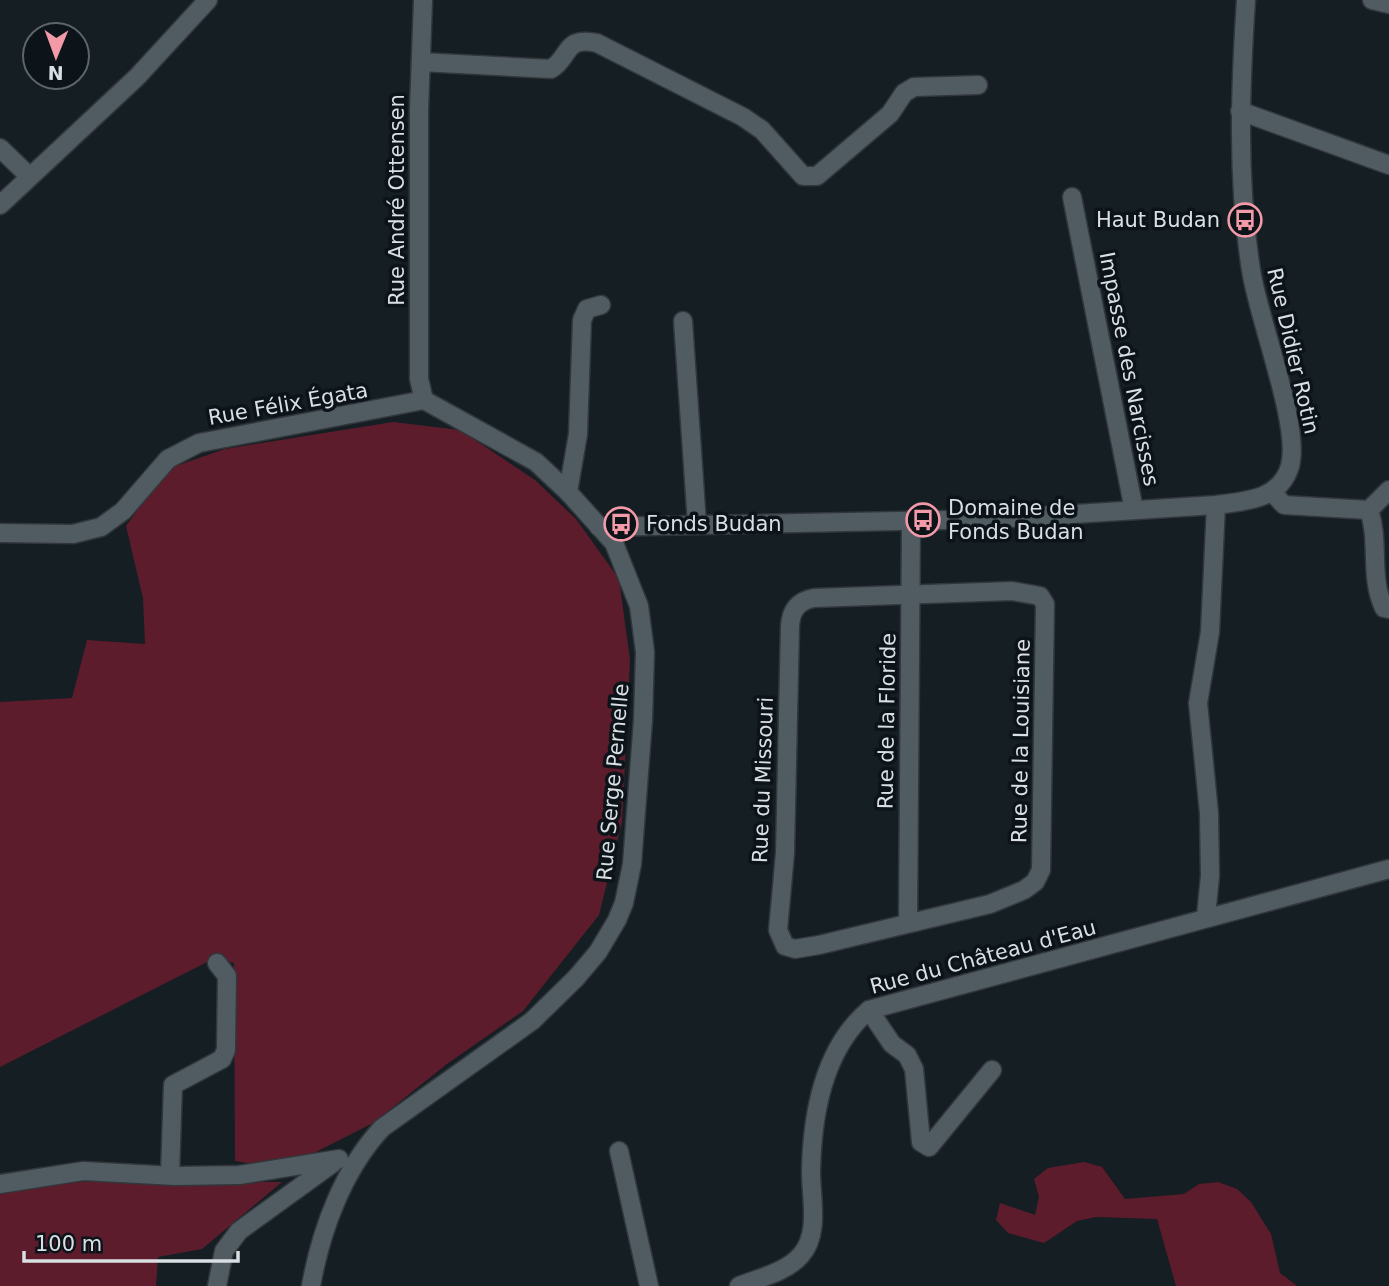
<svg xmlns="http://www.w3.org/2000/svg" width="1389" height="1286" viewBox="0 0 1389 1286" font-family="'DejaVu Sans',sans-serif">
<rect width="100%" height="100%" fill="#151e23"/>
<!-- green -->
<g fill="#5d1c2b">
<polygon points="393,422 460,430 535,480 576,519 619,579 630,660 622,822 599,915 523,1011 447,1064 373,1123 310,1155 260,1165 235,1161 234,963 215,958 0,1067 0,702 72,698 87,640 145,644 143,598 126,526 167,469 225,449"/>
<polygon points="1084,1162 1102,1167 1125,1199 1184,1194 1199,1184 1218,1182 1237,1189 1251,1202 1271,1234 1280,1273 1297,1286 1176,1286 1157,1219 1096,1217 1077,1221 1044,1243 1008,1233 996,1220 1000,1203 1035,1215 1039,1197 1034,1179 1048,1168"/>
<polygon points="107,1179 149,1182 282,1182 202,1249 158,1257 156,1286 0,1286 0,1191"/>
</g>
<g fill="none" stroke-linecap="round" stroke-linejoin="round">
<defs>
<g id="minor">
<polyline points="423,0 419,110 419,379 424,400"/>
<polyline points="1372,0 1389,4"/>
<path d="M 421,62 L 551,69 C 571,57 563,36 597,43 L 743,117 L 762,130 L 803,176 L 817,176 L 890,114 L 904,93 L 914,87 L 978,85"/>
<polyline points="1240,111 1389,165"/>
<polyline points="0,148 29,176"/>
<polyline points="1072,197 1134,510"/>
<polyline points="0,205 137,77 208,0"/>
<polyline points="683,321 697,524"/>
<polyline points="568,492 578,434 582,320 587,309 601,305"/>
<path d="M 1272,492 L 1284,505 L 1369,510 C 1380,542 1369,577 1384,608 L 1389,609"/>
<polyline points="1369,510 1389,490"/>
<path d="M 599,527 L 996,519 L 1216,505 C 1246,501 1280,500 1290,466 C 1301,426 1258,318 1251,270 C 1237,180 1240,90 1246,0"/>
<path d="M 0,533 L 73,534 L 101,527 L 123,511 L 168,459 L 199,443 L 424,400 L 536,462 L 568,492 L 614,543 L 639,606 L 645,652 L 643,720 L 632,864 L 624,903 L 617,920 L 598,952 L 576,978 L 532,1021 L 382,1128 C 343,1170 321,1230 311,1286"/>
<path d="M 1012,591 L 1040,596 L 1045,604 L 1041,870 L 1035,882 L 1024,890 L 990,904 L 819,945 L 795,949 L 785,946 L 778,930 L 785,853 L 790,626 C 791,610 798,601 814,598 Z"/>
<polyline points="1206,916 1210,876 1209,813 1198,703 1210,632 1216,505"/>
<polyline points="908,923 911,520"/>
<polyline points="869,1010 892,1044 907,1055 914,1069 921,1142 929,1147 992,1070"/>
<polyline points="619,1151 649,1286"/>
<polyline points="170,1175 173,1085 222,1059 226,1050 227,976 217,963"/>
<polyline points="0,1184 83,1171 175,1176 239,1175 339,1159"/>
<polyline points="217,1286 224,1251 239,1231 333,1163"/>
<path d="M 739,1286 C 759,1278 787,1272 801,1255 C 820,1234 811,1198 811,1172 C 812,1115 823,1049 869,1010 L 1389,869"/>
</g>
</defs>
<!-- minor casing -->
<use href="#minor" stroke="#31373b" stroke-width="21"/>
<!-- minor -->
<use href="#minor" stroke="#515b62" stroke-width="18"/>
</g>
<!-- icons -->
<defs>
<symbol id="bus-ring" viewBox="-11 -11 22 22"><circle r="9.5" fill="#0c141a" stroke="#f39aa8" stroke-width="1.5"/><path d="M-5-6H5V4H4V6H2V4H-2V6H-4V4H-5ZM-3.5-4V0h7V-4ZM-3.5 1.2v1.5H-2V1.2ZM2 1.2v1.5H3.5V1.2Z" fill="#f39aa8"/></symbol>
</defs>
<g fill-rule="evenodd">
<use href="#bus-ring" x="1226" y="201" width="38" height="38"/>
<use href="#bus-ring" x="904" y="501" width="38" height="38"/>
<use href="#bus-ring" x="602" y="505" width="38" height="38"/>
</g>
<g text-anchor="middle" stroke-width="7" stroke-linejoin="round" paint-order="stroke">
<!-- street labels -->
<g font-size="21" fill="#d9dfe3" stroke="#0c141a">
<text transform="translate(397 200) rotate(-90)" y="7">Rue André Ottensen</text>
<text transform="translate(1293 351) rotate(77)" y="7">Rue Didier Rotin</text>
<text transform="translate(1129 369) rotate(79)" y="7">Impasse des Narcisses</text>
<text transform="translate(288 404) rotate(-10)" y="7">Rue Félix Égata</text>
<text transform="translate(887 721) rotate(-89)" y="7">Rue de la Floride</text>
<text transform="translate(1021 741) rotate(-89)" y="7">Rue de la Louisiane</text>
<text transform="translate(763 780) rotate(-88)" y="7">Rue du Missouri</text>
<text transform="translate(613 782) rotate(-85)" y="7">Rue Serge Pernelle</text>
<text transform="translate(983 957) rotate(-15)" y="7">Rue du Château d'Eau</text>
</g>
<!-- poi labels -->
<g font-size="21" fill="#d9dfe3" stroke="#0c141a" text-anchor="start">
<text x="1220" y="227" text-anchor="end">Haut Budan</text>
<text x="948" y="515">Domaine de<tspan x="948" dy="24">Fonds Budan</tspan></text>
<text x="646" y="531">Fonds Budan</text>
</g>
</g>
<!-- north arrow -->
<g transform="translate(56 56) rotate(181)"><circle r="33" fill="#0c141a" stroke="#5e656a" stroke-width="2"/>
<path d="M0-5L12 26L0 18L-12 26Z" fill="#f39aa8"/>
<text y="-10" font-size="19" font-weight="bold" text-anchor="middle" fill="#d9dfe3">N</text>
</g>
<!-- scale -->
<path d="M24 1251v10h214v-10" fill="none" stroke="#d9dfe3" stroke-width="3.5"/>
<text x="35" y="1251" font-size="21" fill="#d9dfe3" stroke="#0c141a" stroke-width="5" paint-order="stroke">100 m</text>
</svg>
